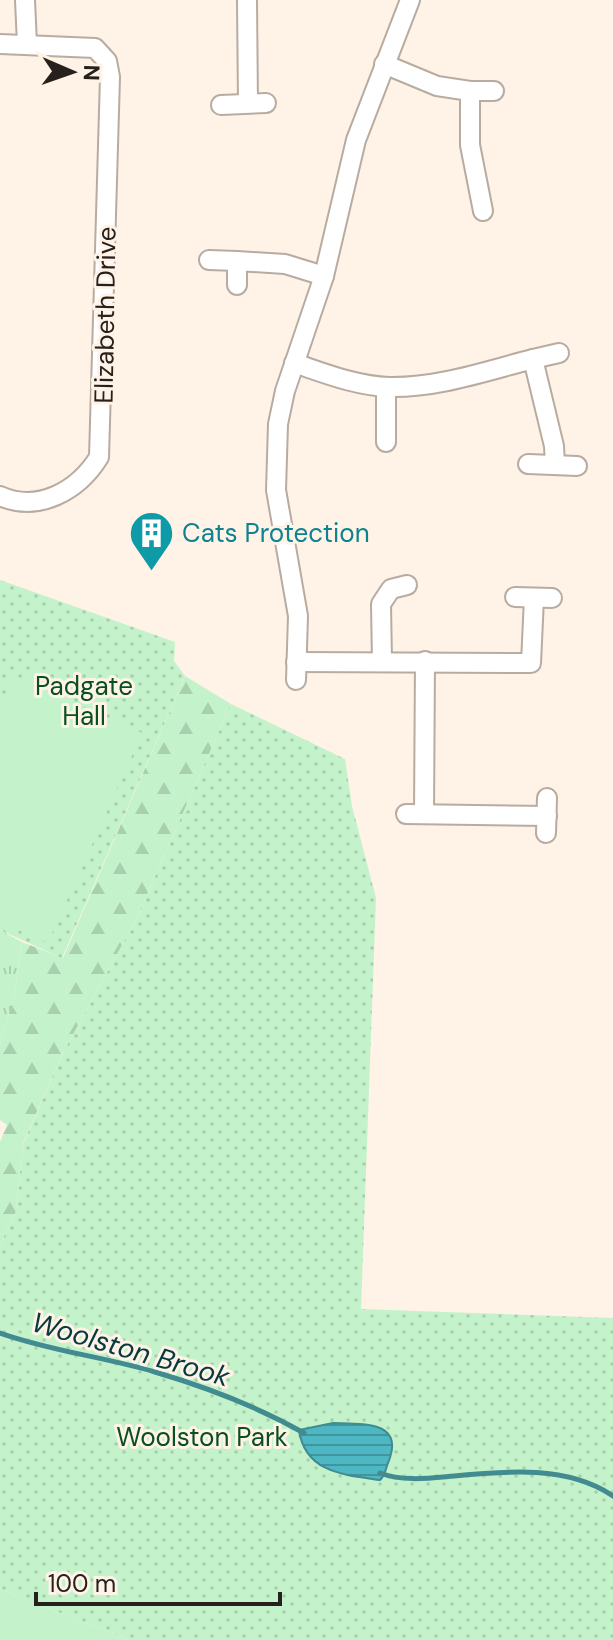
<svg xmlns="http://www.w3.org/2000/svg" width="613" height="1640" viewBox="0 0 613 1640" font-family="'DM Sans',sans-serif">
<defs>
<pattern id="grass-tufts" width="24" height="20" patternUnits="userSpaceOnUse" patternTransform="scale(2)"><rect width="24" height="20" fill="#c4f3cb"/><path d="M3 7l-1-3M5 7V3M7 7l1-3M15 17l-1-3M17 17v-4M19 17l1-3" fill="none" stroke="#a8d0ae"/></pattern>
<pattern id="forest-firs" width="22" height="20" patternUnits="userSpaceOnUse" patternTransform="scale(2)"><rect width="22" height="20" fill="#c4f3cb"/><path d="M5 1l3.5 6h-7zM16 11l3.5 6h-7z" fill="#a8d0ae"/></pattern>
<pattern id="park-dots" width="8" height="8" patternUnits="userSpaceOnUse" patternTransform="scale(2)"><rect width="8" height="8" fill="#c4f3cb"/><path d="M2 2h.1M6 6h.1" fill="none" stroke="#a8d0ae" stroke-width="1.8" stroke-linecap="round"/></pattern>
<pattern id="water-rules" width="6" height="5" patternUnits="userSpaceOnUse" patternTransform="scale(2)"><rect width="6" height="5" fill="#4db8c3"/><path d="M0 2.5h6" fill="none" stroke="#40959e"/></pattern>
</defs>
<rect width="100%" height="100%" fill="#fff2e6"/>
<!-- grass -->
<polygon fill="url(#grass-tufts)" points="0,930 22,942 14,996 0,1045"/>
<!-- forest -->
<polygon fill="url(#forest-firs)" points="185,676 231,704 136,920 64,1051 23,1143 16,1212 0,1245 0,1142 7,1125 0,1120 0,1045 14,996 22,942 63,958"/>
<!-- park -->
<g fill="url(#park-dots)">
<polygon points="0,580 175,642 174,661 185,676 62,958 0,930"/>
<polygon points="231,704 345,759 352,806 376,898 361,1309 613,1318 613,1640 129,1640 0,1589 0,1245 16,1212 23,1144 64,1051 136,920"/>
</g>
<!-- pitch -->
<g fill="#c4f3cb">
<polygon points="14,675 142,733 48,943 0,922 0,706"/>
<polygon points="0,1589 129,1640 0,1640"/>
</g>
<!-- water -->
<path fill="url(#water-rules)" stroke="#418b91" stroke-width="2" d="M 333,1423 C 362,1424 406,1420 388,1463 C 385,1470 386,1474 380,1480 C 345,1475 305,1473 299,1430 Z"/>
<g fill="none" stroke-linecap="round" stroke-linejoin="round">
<!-- stream -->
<g stroke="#418b91" stroke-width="5">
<path d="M 0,1333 C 51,1351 104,1357 155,1372 C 206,1387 258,1407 304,1433"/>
<path d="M 380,1473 C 403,1482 431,1478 454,1476 C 506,1471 568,1465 613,1496"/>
</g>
<defs>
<g id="street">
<polyline points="25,0 27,44"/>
<polyline points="247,0 248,103"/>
<path d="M 0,44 L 95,48 L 107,61 L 110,77 L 99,457 C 78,491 38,513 0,496"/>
<polyline points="384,64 437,86 470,91 470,145 483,211"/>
<polyline points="470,91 494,91"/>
<polyline points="221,105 266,103"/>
<polyline points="209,260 237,261 237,285"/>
<polyline points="237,261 285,264 324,276"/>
<polyline points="533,359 559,353"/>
<path d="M 294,363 C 324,373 356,386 389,387 C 438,388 486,371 533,359 L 554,446 L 555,465"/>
<polyline points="386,442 386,387"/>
<polyline points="528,464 577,466"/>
<polyline points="515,597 552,598"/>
<polyline points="296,662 531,663 534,598"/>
<polyline points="382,662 381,604 391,589 407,585"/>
<polyline points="296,680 298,616 276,490 278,424 285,391 324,276 356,140 410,0"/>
<polyline points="406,814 547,816"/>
<polyline points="424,814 425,661"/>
<polyline points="546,833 547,798"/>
</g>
</defs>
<!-- street casing -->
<use href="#street" stroke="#b8aca1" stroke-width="22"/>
<!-- street -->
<use href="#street" stroke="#fff" stroke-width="18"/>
</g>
<!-- icons -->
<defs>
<symbol id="building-pin" viewBox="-11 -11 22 30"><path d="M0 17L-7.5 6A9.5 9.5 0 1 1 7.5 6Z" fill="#0f9aa8" stroke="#fff2e6"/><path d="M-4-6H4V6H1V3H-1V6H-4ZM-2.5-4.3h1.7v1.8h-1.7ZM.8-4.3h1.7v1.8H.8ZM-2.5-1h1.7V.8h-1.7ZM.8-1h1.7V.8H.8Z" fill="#fff"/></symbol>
</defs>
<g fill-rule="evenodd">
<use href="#building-pin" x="126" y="508" width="51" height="69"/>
</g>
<g text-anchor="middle" stroke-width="6" stroke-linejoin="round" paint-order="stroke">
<!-- street labels -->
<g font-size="26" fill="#26211d" stroke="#fff2e6">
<text transform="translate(105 315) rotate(-89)" y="9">Elizabeth Drive</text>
</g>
<!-- culture labels -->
<g font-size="26" fill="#0d838f" stroke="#fff2e6" text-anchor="start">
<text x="182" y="542">Cats Protection</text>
</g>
<!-- park labels -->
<g font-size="26" fill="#085020" stroke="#fff2e6">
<text x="84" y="695">Padgate<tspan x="84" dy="30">Hall</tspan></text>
<text x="202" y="1446">Woolston Park</text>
</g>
<!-- water labels -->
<g font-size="28" font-style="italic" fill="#053a3f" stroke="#fff2e6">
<text transform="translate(131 1349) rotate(16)" y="10">Woolston Brook</text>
</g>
</g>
<!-- north arrow -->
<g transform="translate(72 72) rotate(92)" stroke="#fff2e6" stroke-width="6" paint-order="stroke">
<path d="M0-6L14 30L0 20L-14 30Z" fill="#26211d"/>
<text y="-12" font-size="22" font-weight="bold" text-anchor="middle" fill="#26211d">N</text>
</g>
<!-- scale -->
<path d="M36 1592v12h244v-12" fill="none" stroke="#26211d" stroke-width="4"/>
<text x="48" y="1592" font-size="24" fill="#26211d" stroke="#fff2e6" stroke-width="6" paint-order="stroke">100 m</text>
</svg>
